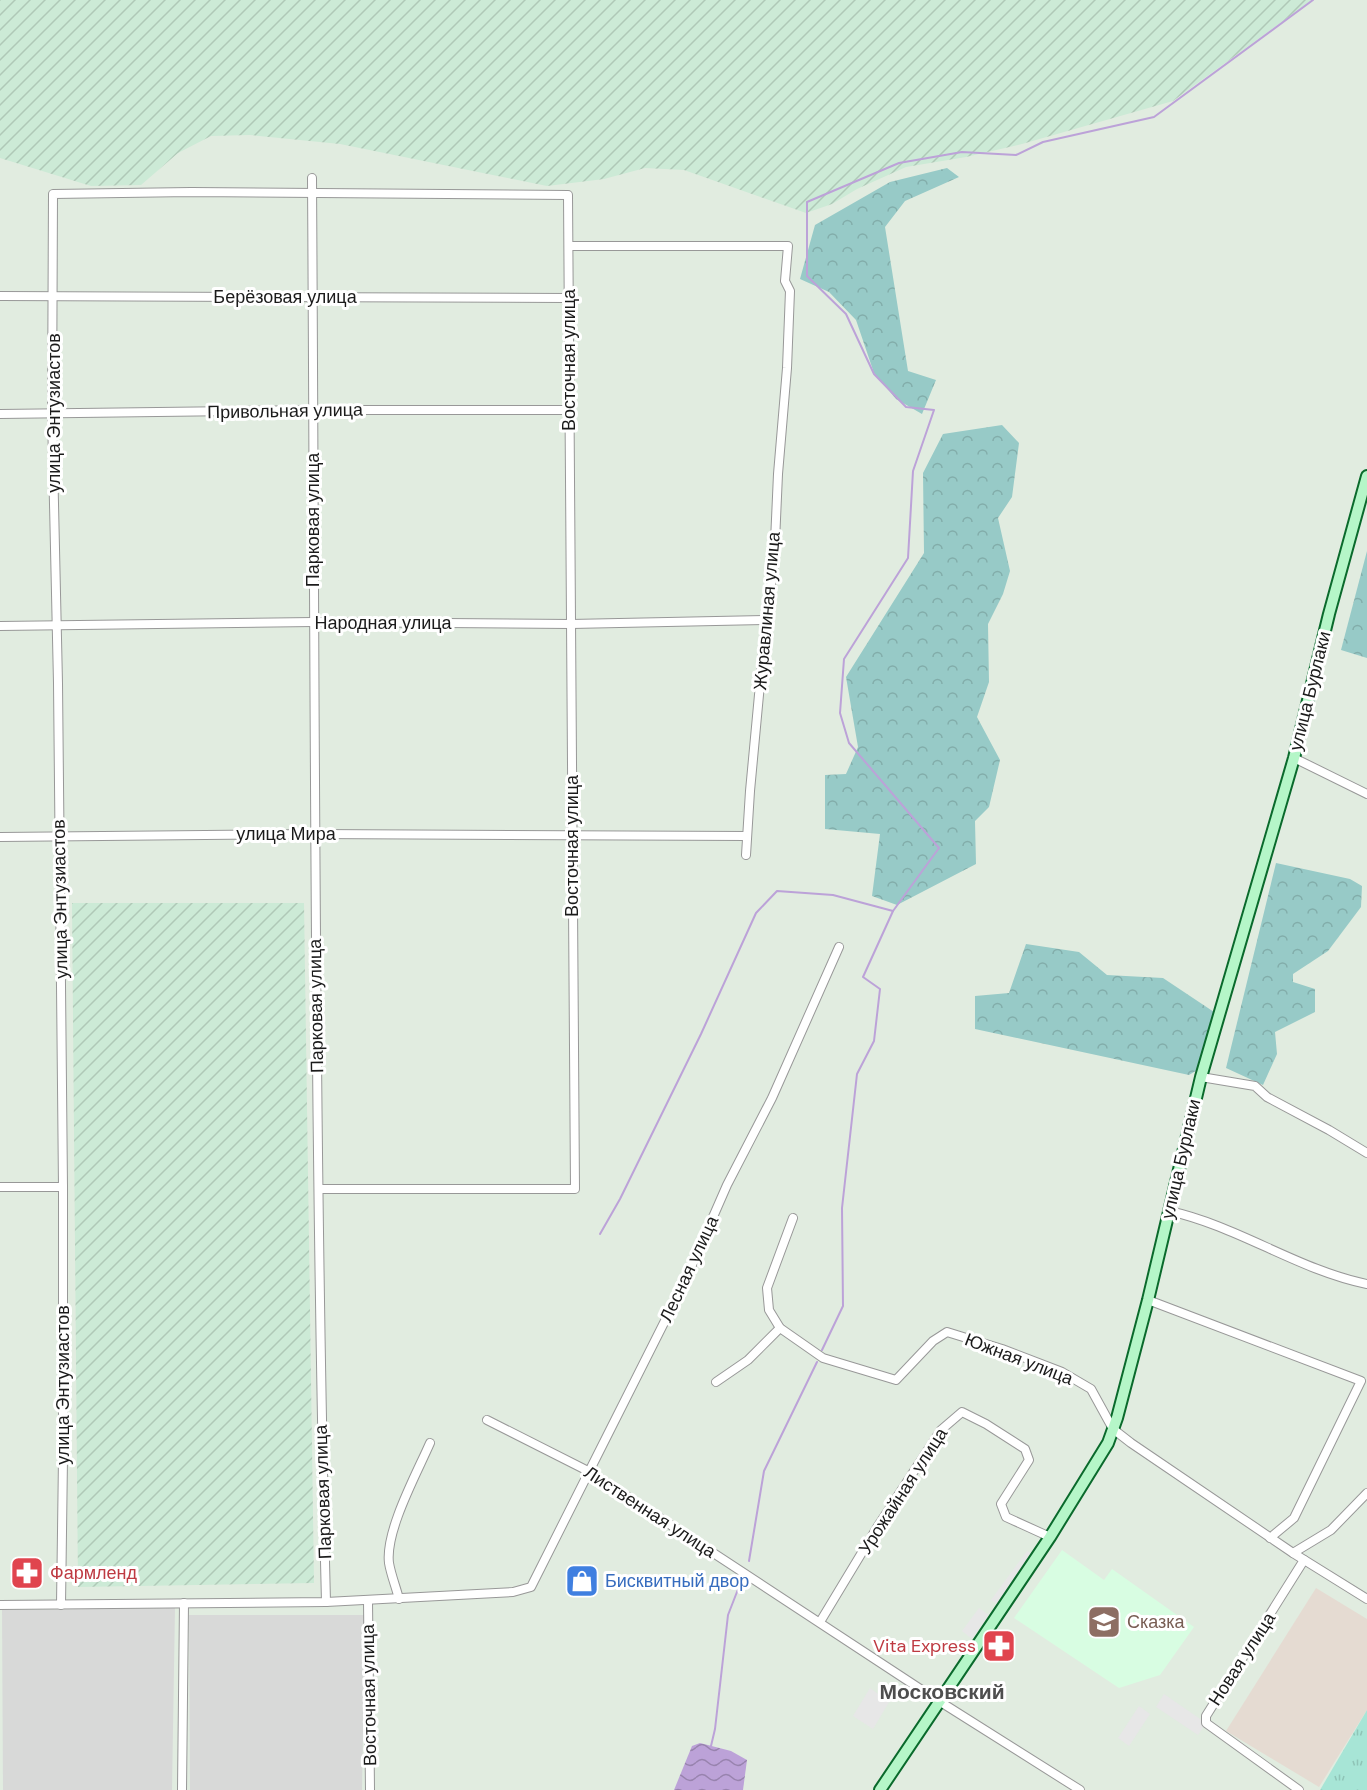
<svg xmlns="http://www.w3.org/2000/svg" width="1367" height="1790" viewBox="0 0 1367 1790" font-family="'DM Sans',sans-serif">
<defs>
<pattern id="farmland-furrows" width="10" height="10" patternUnits="userSpaceOnUse" patternTransform="scale(1.5)"><rect width="10" height="10" fill="#ccead6"/><path d="M-1 1l2-2M0 10L10 0M9 11l2-2" fill="none" stroke="#afc8b7"/></pattern>
<pattern id="grass-tufts" width="24" height="20" patternUnits="userSpaceOnUse" patternTransform="scale(1.5)"><rect width="24" height="20" fill="#a7e5d6"/><path d="M3 7l-1-3M5 7V3M7 7l1-3M15 17l-1-3M17 17v-4M19 17l1-3" fill="none" stroke="#8fc4b7"/></pattern>
<pattern id="forest-crowns" width="20" height="18" patternUnits="userSpaceOnUse" patternTransform="scale(1.5)"><rect width="20" height="18" fill="#97cac7"/><path d="M2 6a3 3 0 1 1 6 0M12 15a3 3 0 1 1 6 0" fill="none" stroke="#82adaa"/></pattern>
<pattern id="water-waves" width="16" height="10" patternUnits="userSpaceOnUse" patternTransform="scale(1.5)"><rect width="16" height="10" fill="#bca2d8"/><path d="M0 5q4-4 8 0t8 0" fill="none" stroke="#9883ae"/></pattern>
</defs>
<rect width="100%" height="100%" fill="#e1ece0"/>
<!-- residential -->
<g fill="#d8d9d8">
<polygon points="175,1608 172,1790 3,1790 2,1610"/>
<polygon points="189,1615 365,1615 362,1790 190,1790"/>
</g>
<!-- industrial -->
<polygon fill="#e5dbd2" points="1316,1588 1367,1619 1367,1710 1319,1787 1226,1731"/>
<!-- education -->
<polygon fill="#d8fde2" points="1062,1550 1104,1580 1112,1569 1194,1627 1160,1675 1119,1688 1014,1618"/>
<!-- farmland -->
<g fill="url(#farmland-furrows)">
<polygon points="0,0 1312,0 1173,101 1022,144 966,157 906,167 857,189 832,204 806,213 684,170 645,168 604,179 547,186 340,144 250,135 211,136 178,153 141,185 91,186 0,158"/>
<polygon points="72,903 304,903 314,1583 78,1587"/>
</g>
<!-- grass -->
<polygon fill="url(#grass-tufts)" points="1367,1710 1367,1790 1320,1790"/>
<!-- forest -->
<g fill="url(#forest-crowns)">
<polygon points="947,168 959,177 905,201 885,227 908,371 936,380 922,414 896,399 874,373 856,320 829,292 800,279 815,225 890,182"/>
<polygon points="1002,425 1019,443 1012,497 998,518 1010,571 1003,594 988,624 989,682 977,717 1000,760 989,807 975,821 976,864 897,905 872,896 880,834 825,829 825,775 846,774 858,747 846,677 924,553 923,473 943,434"/>
<polygon points="1367,551 1367,658 1341,650"/>
<polygon points="1276,863 1350,879 1362,886 1361,907 1328,951 1293,974 1293,982 1315,989 1315,1012 1275,1032 1277,1054 1263,1085 1226,1068"/>
<polygon points="1026,944 1079,952 1107,975 1163,978 1214,1012 1199,1069 1189,1075 975,1029 975,996 1009,993"/>
</g>
<!-- parking -->
<g fill="#e7e7e7">
<polygon points="1027,1551 1033,1555 999,1606 991,1600"/>
<polygon points="979,1608 989,1615 972,1639 962,1631"/>
<polygon points="870,1688 889,1702 873,1729 853,1716"/>
<polygon points="1164,1694 1206,1723 1198,1735 1156,1707"/>
<polygon points="1139,1706 1150,1714 1129,1746 1118,1738"/>
</g>
<!-- water -->
<polygon fill="url(#water-waves)" points="700,1743 731,1751 747,1760 743,1790 674,1790 692,1746"/>
<g fill="none" stroke-linecap="round" stroke-linejoin="round">
<!-- stream -->
<g stroke="#bca2d8" stroke-width="2">
<polyline points="600,1234 620,1199 701,1034 756,913 777,891 833,895 893,911"/>
<polyline points="822,1350 843,1306 842,1208 857,1074 874,1041 880,989 863,977 893,911 939,848 849,743 840,713 844,659 908,558 913,471 934,410 906,407 874,374 846,314 807,276 807,202 899,163 962,152 1016,155 1043,142 1154,117 1313,0"/>
<polyline points="749,1561 764,1471 817,1362"/>
<polyline points="711,1746 715,1729 728,1615 742,1579"/>
</g>
<defs>
<g id="street">
<path d="M 312,178 C 315,653 314,1127 326,1602"/>
<polyline points="569,246 788,246 785,281 790,291 787,368 778,474 774,564 766,620 750,791 746,855"/>
<polyline points="0,296 569,298"/>
<polyline points="0,414 314,410 570,410"/>
<polyline points="0,626 313,622 571,624 766,620"/>
<polyline points="1294,758 1367,794"/>
<polyline points="0,837 315,834 747,836"/>
<polyline points="1201,1077 1255,1086 1267,1097 1329,1130 1367,1153"/>
<polyline points="0,1187 63,1187"/>
<path d="M 1169,1211 C 1238,1226 1298,1270 1367,1284"/>
<polyline points="793,1218 767,1288 769,1310 780,1328 823,1358 896,1380 933,1341 947,1332 1002,1349 1062,1372 1091,1389 1113,1429 1131,1443 1293,1553 1367,1599"/>
<polyline points="1148,1300 1361,1381 1294,1518 1270,1538"/>
<polyline points="716,1382 748,1360 780,1328"/>
<polyline points="487,1420 590,1472 931,1696 1080,1790"/>
<polyline points="1293,1553 1331,1530 1367,1493"/>
<path d="M 399,1599 C 396,1587 391,1575 389,1563 C 385,1531 417,1473 430,1443"/>
<polyline points="368,1601 370,1790"/>
<polyline points="0,1605 326,1602 513,1592 531,1587 685,1281 727,1185 772,1098 839,947"/>
<polyline points="61,1605 63,1458 63,1187 58,683 52,414 53,194 191,192 568,195 575,1189 319,1189"/>
<polyline points="820,1622 878,1526 941,1430 962,1412 986,1424 1025,1449 1029,1460 1001,1504 1006,1517 1050,1537"/>
<polyline points="182,1790 184,1603"/>
<polyline points="1299,1790 1206,1723 1206,1716 1304,1560"/>
</g>
<polyline id="secondary" points="880,1790 1050,1537 1108,1443 1117,1418 1148,1300 1201,1077 1294,758 1329,614 1367,476"/>
</defs>
<!-- street casing -->
<use href="#street" stroke="#989898" stroke-width="10"/>
<!-- secondary casing -->
<use href="#secondary" stroke="#0a6a2c" stroke-width="14"/>
<!-- street -->
<use href="#street" stroke="#fff" stroke-width="8"/>
<!-- secondary -->
<use href="#secondary" stroke="#b5f6c8" stroke-width="10"/>
</g>
<!-- icons -->
<defs>
<symbol id="pharmacy-square" viewBox="-11 -11 22 22"><rect x="-9" y="-9" width="18" height="18" rx="4" fill="#e0444e" stroke="#fff"/><path d="M-2-6h4v4h4v4h-4v4h-4v-4h-4v-4h4Z" fill="#fff"/></symbol>
<symbol id="shop-square" viewBox="-11 -11 22 22"><rect x="-9" y="-9" width="18" height="18" rx="4" fill="#3f7fe0" stroke="#fff"/><path d="M-5-2.5h2.3a2.7 3.5 0 0 1 5.4 0H5L5.5 6h-11ZM-1.5-2.5h3a1.5 2.3 0 0 0-3 0Z" fill="#fff"/></symbol>
<symbol id="school-square" viewBox="-11 -11 22 22"><rect x="-9" y="-9" width="18" height="18" rx="4" fill="#8d6e63" stroke="#fff"/><path d="M0-5L7-2L0 1L-7-2ZM-4 1L0 2.5L4 1V4Q0 6-4 4Z" fill="#fff"/></symbol>
</defs>
<g fill-rule="evenodd">
<use href="#pharmacy-square" x="8" y="1554" width="38" height="38"/>
<use href="#shop-square" x="563" y="1562" width="38" height="38"/>
<use href="#school-square" x="1085" y="1603" width="38" height="38"/>
<use href="#pharmacy-square" x="980" y="1627" width="38" height="38"/>
</g>
<g text-anchor="middle" stroke-width="6" stroke-linejoin="round" paint-order="stroke">
<!-- street labels -->
<g font-size="18" fill="#1b1b1b" stroke="#fff">
<text x="285" y="303">Берёзовая улица</text>
<text transform="translate(569 360) rotate(-90)" y="6">Восточная улица</text>
<text transform="translate(285 411) rotate(-1)" y="6">Привольная улица</text>
<text transform="translate(54 413) rotate(-90)" y="6">улица Энтузиастов</text>
<text transform="translate(313 520) rotate(-90)" y="6">Парковая улица</text>
<text transform="translate(767 611) rotate(-85)" y="6">Журавлиная улица</text>
<text x="383" y="629">Народная улица</text>
<text transform="translate(1310 691) rotate(-76)" y="6">улица Бурлаки</text>
<text x="286" y="840">улица Мира</text>
<text transform="translate(572 846) rotate(-90)" y="6">Восточная улица</text>
<text transform="translate(60 899) rotate(-91)" y="6">улица Энтузиастов</text>
<text transform="translate(316 1006) rotate(-91)" y="6">Парковая улица</text>
<text transform="translate(1181 1159) rotate(-77)" y="6">улица Бурлаки</text>
<text transform="translate(689 1269) rotate(-65)" y="6">Лесная улица</text>
<text transform="translate(1019 1359) rotate(21)" y="6">Южная улица</text>
<text transform="translate(63 1385) rotate(-90)" y="6">улица Энтузиастов</text>
<text transform="translate(903 1491) rotate(-57)" y="6">Урожайная улица</text>
<text transform="translate(323 1492) rotate(-92)" y="6">Парковая улица</text>
<text transform="translate(650 1512) rotate(33)" y="6">Лиственная улица</text>
<text transform="translate(1242 1659) rotate(-57)" y="6">Новая улица</text>
<text transform="translate(369 1695) rotate(-91)" y="6">Восточная улица</text>
</g>
<!-- health labels -->
<g font-size="18" fill="#be3a42" stroke="#fff" text-anchor="start">
<text x="50" y="1579">Фармленд</text>
<text x="976" y="1652" text-anchor="end">Vita Express</text>
</g>
<!-- shop labels -->
<g font-size="18" fill="#366cbe" stroke="#fff" text-anchor="start">
<text x="605" y="1587">Бисквитный двор</text>
</g>
<!-- education labels -->
<g font-size="18" fill="#785e54" stroke="#fff" text-anchor="start">
<text x="1127" y="1628">Сказка</text>
</g>
<!-- quarter labels -->
<g font-size="21" font-weight="bold" fill="#4e4e4e" stroke="#fff">
<text x="942" y="1699">Московский</text>
</g>
</g>
</svg>
